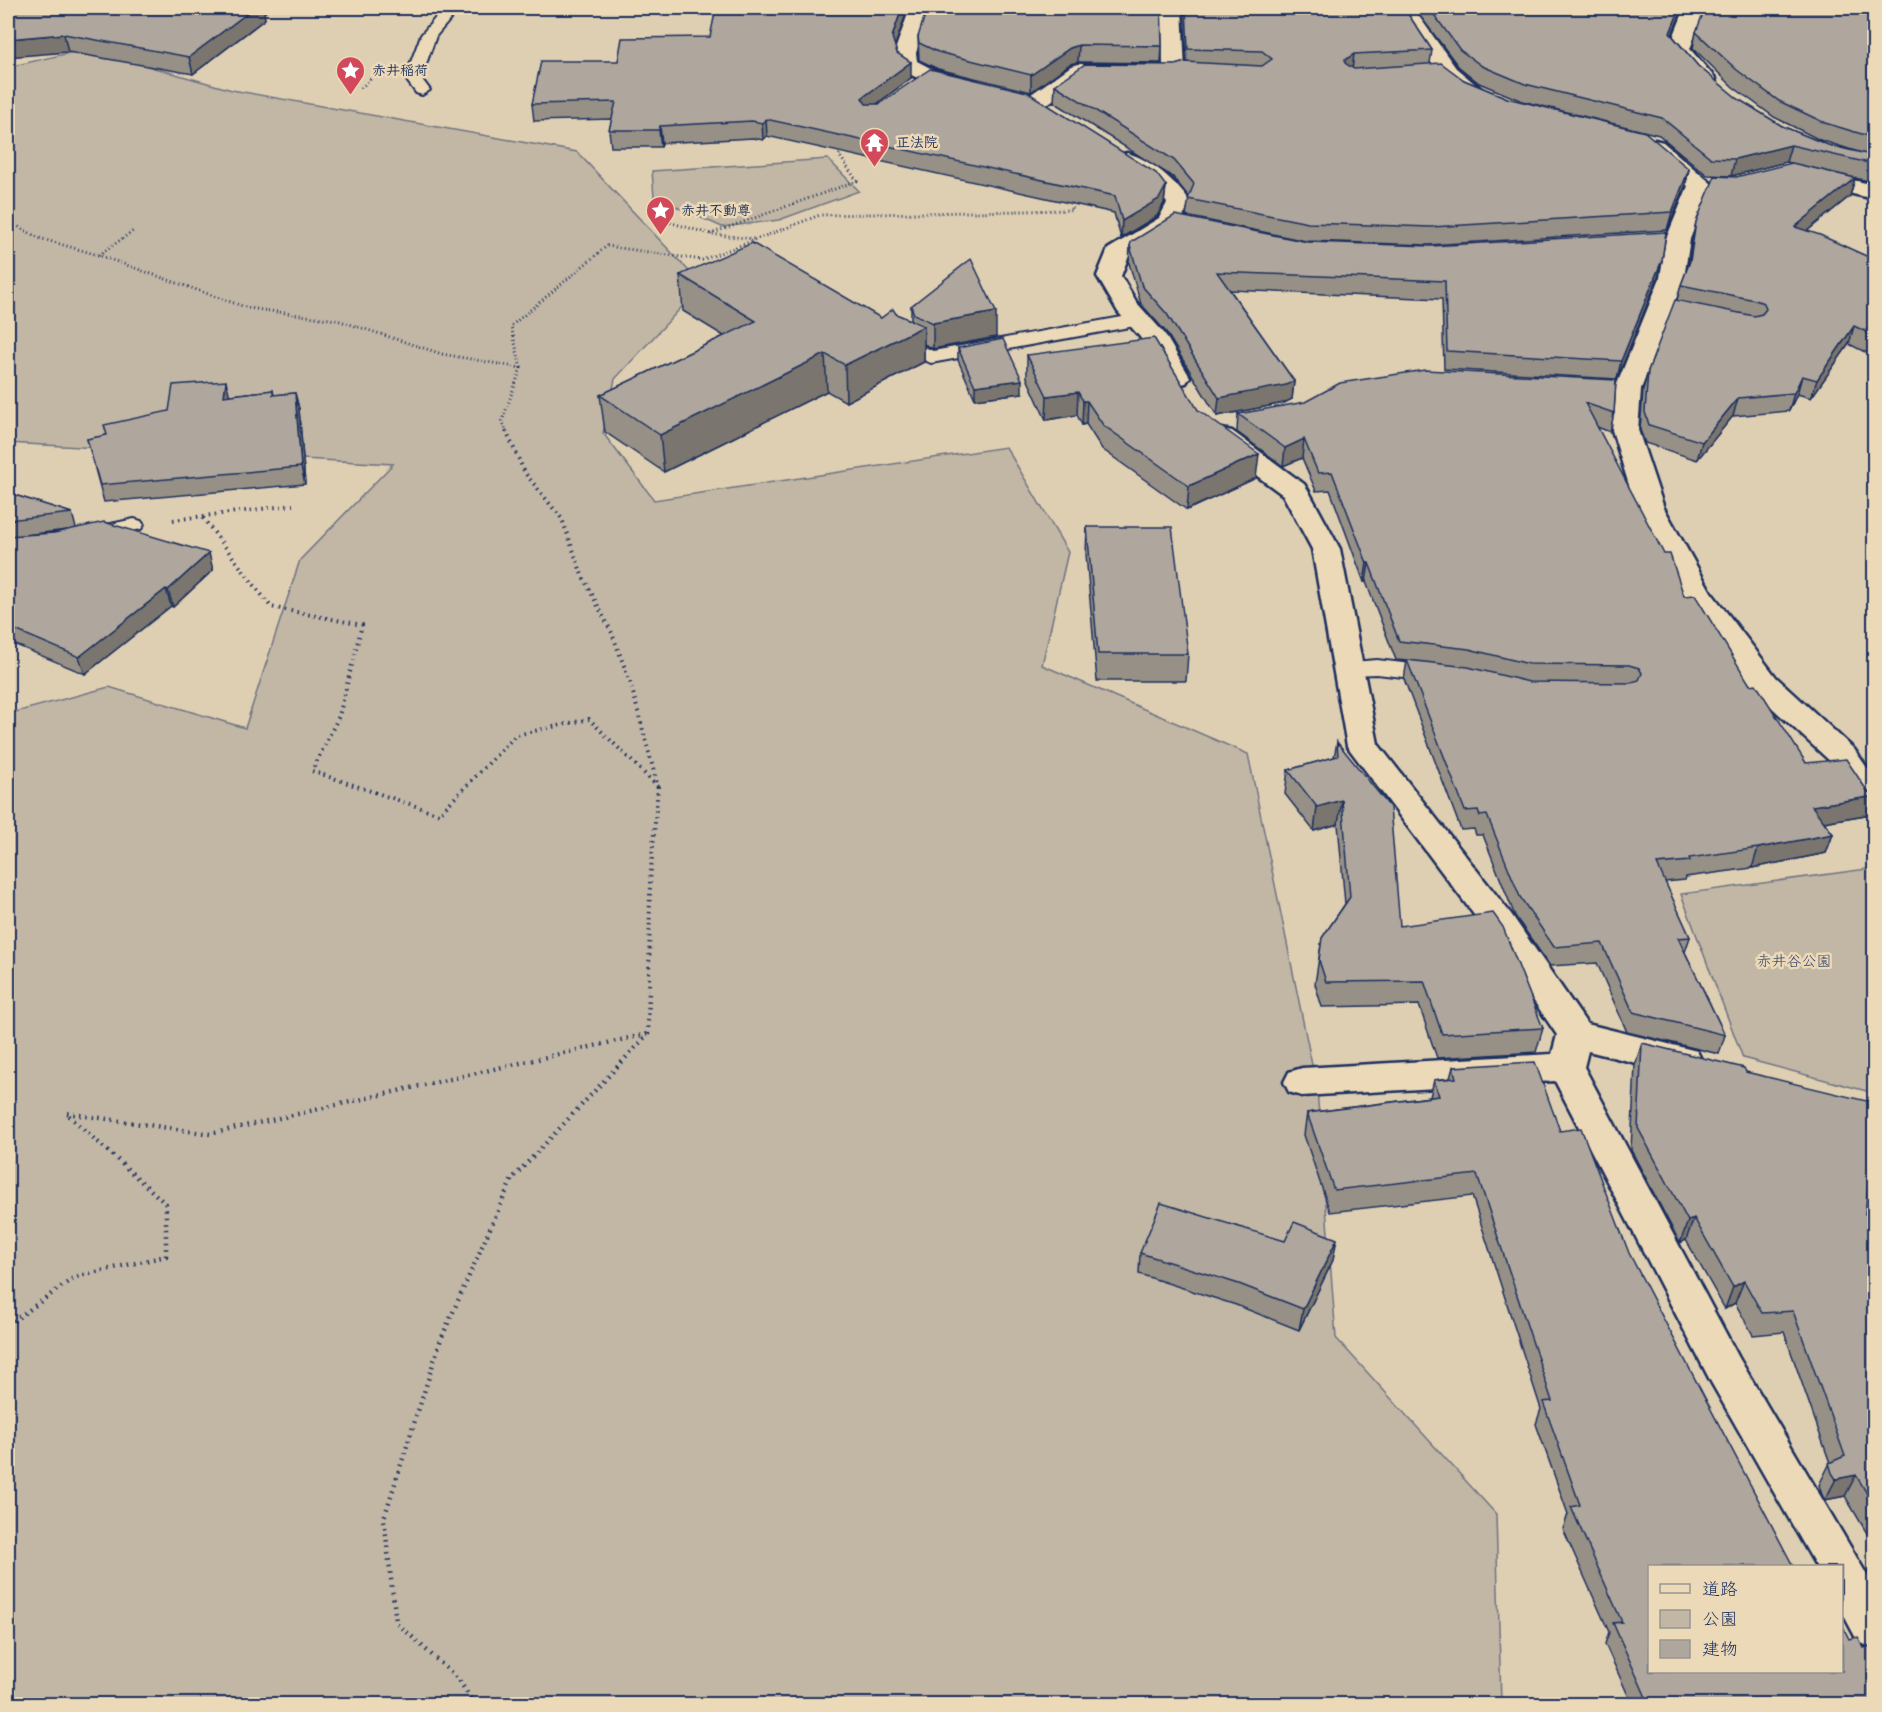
<svg xmlns="http://www.w3.org/2000/svg" width="1882" height="1712" viewBox="0 0 1882 1712" font-family="'Balsamiq Sans','Klee One',sans-serif">
<rect width="100%" height="100%" fill="#dfcfb2"/>
<filter id="ink" filterUnits="userSpaceOnUse"><feTurbulence type="fractalNoise" baseFrequency=".0167" numOctaves="2"/><feDisplacementMap in="SourceGraphic" scale="12" xChannelSelector="R" yChannelSelector="G"/><feConvolveMatrix kernelMatrix="1 2 1 2 8 2 1 2 1" color-interpolation-filters="sRGB"/></filter>
<g filter="url(#ink)">
<!-- green -->
<g fill="#c2b7a5" stroke="#6e7382" stroke-width="1.5">
<polygon points="87,49 232,90 577,152 702,285 615,379 603,433 654,500 1006,447 1068,552 1042,665 1248,754 1317,1089 1336,1338 1496,1514 1501,1704 8,1704 8,714 109,687 245,728 300,560 393,464 8,443 8,67"/>
<polygon points="828,159 859,191 779,220 722,227 654,197 652,171"/>
<polygon points="1874,868 1874,1093 1743,1058 1681,894"/>
</g>
<g fill="none" stroke-linecap="round" stroke-linejoin="round">
<defs>
<g id="service">
<polygon points="444,8 460,8 436,36 421,78 430,90 422,95 416,93 405,78 421,35"/>
<polygon points="1139,314 1146,316 1148,320 1146,324 931,363 897,348 892,336 894,332 908,332 912,341 933,351"/>
<polygon points="134,519 141,521 144,525 141,529 90,540 83,538 80,534 83,530"/>
<polygon points="1377,660 1438,667 1446,669 1449,674 1446,679 1438,681 1377,674 1348,675 1340,673 1337,668 1340,663"/>
</g>
<g id="minor">
<path d="M 910,8 L 930,8 L 916,53 L 917,61 L 936,71 L 976,80 L 979,85 L 976,90 C 954,95 918,79 899,69 L 894,53 Z"/>
<polygon points="1162,8 1182,8 1185,72 1182,77 1174,79 1084,78 1043,107 1035,109 1027,107 1024,102 1027,97 1071,66 1079,64 1163,65"/>
<path d="M 1393,8 L 1413,8 L 1456,68 L 1485,92 L 1482,97 C 1448,105 1409,32 1393,8 Z"/>
<polygon points="1655,140 1663,142 1712,184 1690,239 1684,278 1641,389 1638,430 1664,508 1711,592 1776,677 1854,749 1874,778 1874,813 1863,810 1832,763 1754,691 1683,595 1636,508 1612,430 1615,389 1660,278 1666,239 1688,186 1647,152 1644,147 1647,142"/>
<path d="M 1127,153 C 1153,160 1176,182 1191,203 L 1177,227 L 1128,258 L 1121,276 L 1137,303 L 1164,333 L 1190,377 L 1186,383 L 1177,385 L 1168,383 L 1140,337 L 1118,312 L 1097,276 L 1108,249 L 1159,218 L 1167,203 L 1156,189 L 1119,165 L 1115,160 L 1119,155 Z"/>
<polygon points="1810,170 1874,185 1874,199 1802,182 1798,177 1802,172"/>
<polygon points="1222,429 1232,431 1304,484 1308,490 1340,549 1378,744 1511,914 1587,1024 1697,1051 1702,1061 1697,1071 1684,1075 1588,1051 1584,1067 1739,1358 1874,1587 1874,1648 1858,1642 1842,1612 1842,1566 1816,1566 1711,1382 1555,1081 1302,1096 1289,1092 1284,1082 1289,1072 1302,1068 1552,1054 1557,1035 1487,932 1347,746 1312,549 1283,495 1212,443 1208,437 1212,431"/>
</g>
<polygon id="tertiary" points="1685,8 1705,8 1690,49 1716,79 1713,84 1705,86 1697,84 1668,50"/>
</defs>
<!-- service casing -->
<use href="#service" stroke="#1b2f5e" stroke-width="4"/>
<!-- minor casing -->
<use href="#minor" stroke="#1b2f5e" stroke-width="5"/>
<!-- tertiary casing -->
<use href="#tertiary" stroke="#1b2f5e" stroke-width="5"/>
<!-- path-far2 -->
<g stroke="#1b2f5e" stroke-width="3" stroke-dasharray="1 3" stroke-linecap="butt">
<polyline points="361,88 378,72"/>
<polyline points="655,218 710,234 754,239"/>
<polyline points="8,221 39,238 98,255 248,308 337,320 442,354 521,368 502,421 507,432"/>
<polyline points="710,234 857,181 839,155 843,150"/>
<polyline points="99,255 133,231"/>
<polyline points="521,368 511,326 607,246 702,260 820,215 1072,210 1070,199"/>
</g>
<!-- path-far1 -->
<g stroke="#1b2f5e" stroke-width="4" stroke-dasharray="1.5 4.5" stroke-linecap="butt">
<polyline points="506,431 525,473 562,519 582,575 612,633 631,685 658,787 650,881 649,990"/>
<polyline points="203,518 271,607 362,625 339,716 312,771 439,814 516,735 589,719 658,787"/>
<polyline points="173,520 293,505"/>
</g>
<!-- path -->
<g stroke="#1b2f5e" stroke-width="4.5" stroke-dasharray="1.5 5" stroke-linecap="butt">
<polyline points="8,1325 75,1277 166,1256 166,1204 66,1113 210,1134 647,1034"/>
<polyline points="474,1704 459,1680 396,1622 384,1518 441,1339 512,1179 648,1034 649,989"/>
</g>
<!-- service -->
<use href="#service" fill="#ecd9b7" fill-rule="evenodd"/>
<!-- minor -->
<use href="#minor" fill="#ecd9b7" fill-rule="evenodd"/>
<!-- tertiary -->
<use href="#tertiary" fill="#ecd9b7" fill-rule="evenodd"/>
</g>
<!-- wall -->
<g fill="#969087" stroke="#1b2f5e" stroke-width="1.5" fill-rule="evenodd">
<polygon points="8,8 270,8 264,13 265,19 193,74 68,52"/>
<polygon points="908,8 894,46 897,53 911,78 877,104 1166,186 1164,203 1157,216 1121,238 1114,213 767,136 763,140 753,138 662,143 661,147 611,147 609,130 612,119 534,121 532,104 618,61 710,37"/>
<polygon points="1184,8 1404,8 1432,50 1430,63 1464,80 1507,98 1689,169 1685,187 1667,230 1428,245 1306,241 1186,216 1189,197 1173,177 1054,102 1055,85 1175,65 1187,62"/>
<polygon points="1414,8 1683,8 1672,35 1698,66 1738,99 1782,126 1828,145 1865,154 1820,140 1774,117 1733,87 1693,48 1696,32 1875,8 1875,176 1868,181 1786,162 1731,176 1707,175 1659,135 1522,101 1479,83 1458,66"/>
<polygon points="918,37 1162,46 1161,63 1078,62 1070,64 1031,92 938,69 919,60"/>
<polygon points="1736,177 1855,178 1850,196 1807,231 1875,260 1875,357 1849,344 1811,398 1797,394 1789,411 1733,416 1697,460 1645,443 1640,430 1643,390 1648,371 1677,300 1681,285 1688,267 1692,240 1696,222"/>
<polygon points="1308,242 1658,277 1617,379 1444,369 1442,299 1230,290 1294,381 1292,399 1284,403 1217,416 1166,332 1141,304 1129,263 1130,246"/>
<polygon points="680,275 881,318 896,314 911,320 911,306 996,337 933,349 924,344 924,362 846,402 827,391 664,472 605,432 600,395 724,336 683,311"/>
<polygon points="958,348 1022,393 975,399 958,360"/>
<polygon points="1027,355 1198,410 1256,478 1187,510 1102,449 1086,424 1082,425 1077,415 1046,420 1027,378"/>
<polygon points="1616,380 1614,413 1610,432 1597,427 1684,596 1750,685 1806,763 1868,792 1875,794 1875,804 1871,814 1824,822 1833,834 1826,853 1752,868 1686,877 1685,880 1665,882 1690,937 1685,952 1725,1035 1719,1054 1627,1032 1597,963 1550,966 1515,916 1483,835 1476,835 1474,829 1461,830 1404,679 1407,661 1396,660 1366,582 1364,582 1330,490 1316,491 1302,458 1283,466 1237,432 1238,414"/>
<polygon points="273,390 274,395 295,393 299,409 305,484 104,502 87,439 107,435 169,411 230,395"/>
<path d="M 8,493 L 72,513 L 76,528 L 213,570 L 173,607 L 171,606 L 85,674 L 9,642 L 8,656 ZM 67,530 L 54,533 L 16,536 Z"/>
<polygon points="1087,527 1188,654 1186,681 1097,681 1086,554"/>
<polygon points="1337,742 1400,926 1543,1028 1536,1052 1437,1058 1419,1005 1322,1007 1315,984 1322,938 1345,904 1338,824 1314,831 1285,794 1288,770 1334,757"/>
<polygon points="1642,1043 1746,1072 1865,1214 1875,1216 1875,1547 1845,1496 1825,1500 1822,1495 1819,1485 1830,1463 1784,1332 1753,1335 1735,1303 1725,1309 1686,1240 1680,1243 1631,1150 1635,1065"/>
<polygon points="1453,1067 1650,1566 1875,1704 1632,1704 1605,1644 1609,1632 1563,1529 1568,1514 1536,1424 1541,1409 1472,1196 1330,1212 1304,1135 1307,1113 1430,1097 1434,1080 1450,1078"/>
<polygon points="1140,1253 1333,1260 1299,1330 1236,1305 1139,1274"/>
</g>
<!-- shaded-wall -->
<g fill="#7a756e" stroke="#1b2f5e" stroke-width="1.5">
<polygon points="254,8 270,8 264,13 265,19 193,74 189,57"/>
<polygon points="902,8 908,8 892,54 892,37"/>
<polygon points="1680,8 1683,8 1666,49 1670,33"/>
<polygon points="64,34 68,52 8,57 8,39"/>
<polygon points="1079,45 1078,62 1070,64 1031,92 1031,75 1070,48"/>
<polygon points="1354,54 1352,71 1343,76 1345,60"/>
<polygon points="911,62 911,78 862,115 862,98"/>
<polygon points="766,119 767,136 763,140 762,123"/>
<polygon points="660,126 662,143 661,147 659,130"/>
<polygon points="1791,145 1786,162 1731,176 1735,159"/>
<polygon points="1875,162 1875,176 1868,181 1873,164"/>
<polygon points="1689,169 1685,187 1667,230 1672,212"/>
<polygon points="1855,178 1850,196 1791,244 1795,227"/>
<polygon points="1166,186 1164,203 1157,216 1121,238 1122,221"/>
<polygon points="1662,260 1658,277 1617,379 1621,361"/>
<polygon points="996,312 996,337 933,349 933,323"/>
<polygon points="924,326 924,362 846,402 845,365"/>
<polygon points="1854,326 1849,344 1811,398 1817,380"/>
<polygon points="825,354 827,391 664,472 660,435"/>
<polygon points="1802,376 1797,394 1789,411 1794,393"/>
<polygon points="1022,380 1022,393 975,399 975,386"/>
<polygon points="226,381 230,397 224,396"/>
<polygon points="1294,381 1292,399 1284,403 1217,416 1219,398"/>
<polygon points="1078,392 1077,415 1046,420 1047,396"/>
<polygon points="295,393 299,409 305,484 301,467"/>
<polygon points="1738,398 1733,416 1697,460 1702,442"/>
<polygon points="1083,401 1087,401 1086,424 1082,425"/>
<polygon points="1304,439 1302,458 1283,466 1285,448"/>
<polygon points="1259,454 1256,478 1187,510 1189,486"/>
<polygon points="209,553 213,570 173,607 168,590"/>
<polygon points="1367,563 1369,563 1366,582 1364,582"/>
<polygon points="166,589 171,606 85,674 79,657"/>
<polygon points="8,637 9,642 8,656"/>
<polygon points="1875,796 1875,804 1871,814 1805,825 1812,806"/>
<polygon points="1342,800 1338,824 1314,831 1317,807"/>
<polygon points="1833,834 1826,853 1752,868 1758,848"/>
<polygon points="1694,1218 1686,1240 1680,1243 1688,1221"/>
<polygon points="1337,1239 1333,1260 1299,1330 1303,1309"/>
<polygon points="1744,1281 1735,1303 1725,1309 1733,1287"/>
<polygon points="1856,1475 1845,1496 1825,1500 1836,1479"/>
</g>
<!-- building -->
<g fill="#afa79d" stroke="#1b2f5e" stroke-width="1.5">
<polygon points="8,8 254,8 189,57 64,34 8,39"/>
<polygon points="716,8 902,8 892,37 897,53 911,62 862,98 866,104 879,104 930,69 1027,92 1156,173 1166,186 1159,199 1122,221 1115,196 766,119 762,123 752,121 660,126 659,130 609,130 616,102 532,104 541,61 618,61 622,38 710,37"/>
<polygon points="927,8 1161,8 1162,46 1079,45 1070,48 1031,75 938,52 919,43 918,37"/>
<polygon points="1186,8 1404,8 1432,50 1354,54 1345,60 1345,63 1354,69 1441,63 1464,80 1507,98 1645,132 1689,169 1672,212 1431,227 1308,223 1188,199 1194,184 1174,160 1055,85 1085,64 1175,65 1185,62 1262,66 1272,59 1262,51 1188,49"/>
<polygon points="1429,8 1680,8 1670,33 1698,66 1738,99 1782,126 1828,145 1875,156 1875,162 1873,164 1791,145 1735,159 1711,158 1662,118 1525,84 1482,66 1460,50"/>
<polygon points="1705,8 1875,8 1875,138 1825,123 1779,101 1737,70 1696,32"/>
<polygon points="1792,163 1855,178 1795,227 1820,235 1875,260 1875,336 1854,326 1817,380 1802,376 1794,393 1738,398 1702,442 1649,425 1645,412 1648,371 1675,300 1754,316 1762,314 1766,309 1764,303 1755,300 1681,285 1690,261 1696,222 1715,176 1736,177"/>
<polygon points="1175,215 1308,242 1431,246 1666,232 1662,260 1621,361 1447,351 1445,281 1217,272 1294,381 1286,385 1219,398 1167,314 1142,286 1130,246 1131,242"/>
<polygon points="752,243 881,318 893,309 896,314 924,326 845,365 825,354 660,435 600,395 756,321 680,275"/>
<polygon points="971,259 996,312 933,323 914,314 911,306"/>
<polygon points="1154,338 1198,410 1259,454 1189,486 1103,425 1087,401 1083,401 1078,392 1047,396 1027,355"/>
<polygon points="1003,339 1022,380 975,386 958,348"/>
<polygon points="1425,370 1616,380 1614,413 1585,403 1664,554 1670,554 1684,596 1695,595 1750,685 1756,684 1806,763 1846,759 1868,792 1875,794 1875,796 1812,806 1833,834 1758,848 1689,858 1690,861 1657,864 1690,937 1678,938 1725,1035 1633,1012 1602,943 1554,947 1520,897 1487,815 1480,816 1478,810 1465,811 1407,660 1468,667 1529,682 1629,683 1639,680 1642,673 1639,668 1629,665 1529,664 1469,649 1399,641 1369,563 1367,563 1332,472 1318,473 1304,439 1285,448 1238,414 1305,402 1340,383"/>
<polygon points="226,381 224,396 273,390 273,395 295,393 301,467 100,485 87,439 107,435 104,425 169,411 173,385"/>
<polygon points="8,493 72,513 8,520"/>
<polygon points="104,522 209,553 168,590 166,589 79,657 8,627 8,536 54,533"/>
<polygon points="1087,527 1172,527 1188,654 1098,654"/>
<polygon points="1337,742 1390,807 1400,926 1493,913 1503,927 1543,1028 1442,1034 1424,981 1326,982 1319,960 1322,938 1350,897 1342,800 1317,807 1288,770 1338,756"/>
<polygon points="1642,1043 1744,1068 1746,1072 1875,1103 1875,1121 1865,1214 1875,1216 1875,1507 1856,1475 1836,1479 1832,1473 1829,1463 1845,1456 1793,1311 1762,1313 1744,1281 1733,1287 1694,1218 1688,1221 1638,1128"/>
<polygon points="1535,1062 1560,1131 1581,1128 1629,1253 1793,1566 1650,1566 1650,1671 1842,1671 1842,1625 1849,1639 1858,1637 1864,1648 1875,1644 1875,1704 1649,1704 1613,1623 1622,1622 1571,1507 1580,1505 1543,1402 1552,1401 1477,1174 1334,1190 1307,1113 1439,1096 1434,1080 1456,1078 1453,1067"/>
<polygon points="1161,1203 1285,1241 1294,1222 1337,1239 1303,1309 1239,1284 1140,1253"/>
</g>
</g>
<!-- icons -->
<defs>
<symbol id="sight-pin" viewBox="-11 -11 22 30"><path d="M0 17L-7.5 6A9.5 9.5 0 1 1 7.5 6Z" fill="#d1495b" stroke="#ecd9b7"/><path d="M0-6L1.8-2.2L6-1.7L2.9 1.2L3.7 5.4L0 3.3L-3.7 5.4L-2.9 1.2L-6-1.7L-1.8-2.2Z" fill="#fff"/></symbol>
<symbol id="temple-pin" viewBox="-11 -11 22 30"><path d="M0 17L-7.5 6A9.5 9.5 0 1 1 7.5 6Z" fill="#d1495b" stroke="#ecd9b7"/><path d="M0-6L5-2H3V0L6.5 2.5H4V6H1.5V3h-3V6H-4V2.5H-6.5L-3 0V-2H-5Z" fill="#fff"/></symbol>
</defs>
<g fill-rule="evenodd">
<use href="#sight-pin" x="334" y="54" width="33" height="45"/>
<use href="#temple-pin" x="858" y="126" width="33" height="45"/>
<use href="#sight-pin" x="644" y="194" width="33" height="45"/>
</g>
<g text-anchor="middle" stroke-width="5" stroke-linejoin="round" paint-order="stroke">
<!-- far-poi labels -->
<g font-size="14" font-weight="bold" fill="#1b2f5e" stroke="#ecd9b7" text-anchor="start">
<text x="372" y="75">赤井稲荷</text>
<text x="896" y="147">正法院</text>
<text x="681" y="215">赤井不動尊</text>
</g>
<!-- park labels -->
<g font-size="15" fill="#344369" stroke="#ecd9b7">
<text x="1794" y="966">赤井谷公園</text>
</g>
</g>
<!-- margin -->
<rect width="1882" height="1712" fill="none" stroke="#ecd9b7" stroke-width="30"/>
<rect x="15" y="15" width="1852" height="1682" fill="none" stroke="#1b2f5e" stroke-width="2" filter="url(#ink)"/>
<!-- legend -->
<rect x="1648" y="1565" width="195" height="108" fill="#ecd9b7" stroke="#989593" stroke-width="1.5"/>
<rect x="1660" y="1584" width="30" height="9" fill="#ecd9b7" stroke="#989593" stroke-width="1.5"/>
<text x="1702" y="1595" font-size="18" fill="#1b2f5e">道路</text>
<rect x="1660" y="1610" width="30" height="18" fill="#c2b7a5" stroke="#989593" stroke-width="1.5"/>
<text x="1702" y="1625" font-size="18" fill="#1b2f5e">公園</text>
<rect x="1660" y="1640" width="30" height="18" fill="#afa79d" stroke="#989593" stroke-width="1.5"/>
<text x="1702" y="1655" font-size="18" fill="#1b2f5e">建物</text>
</svg>
